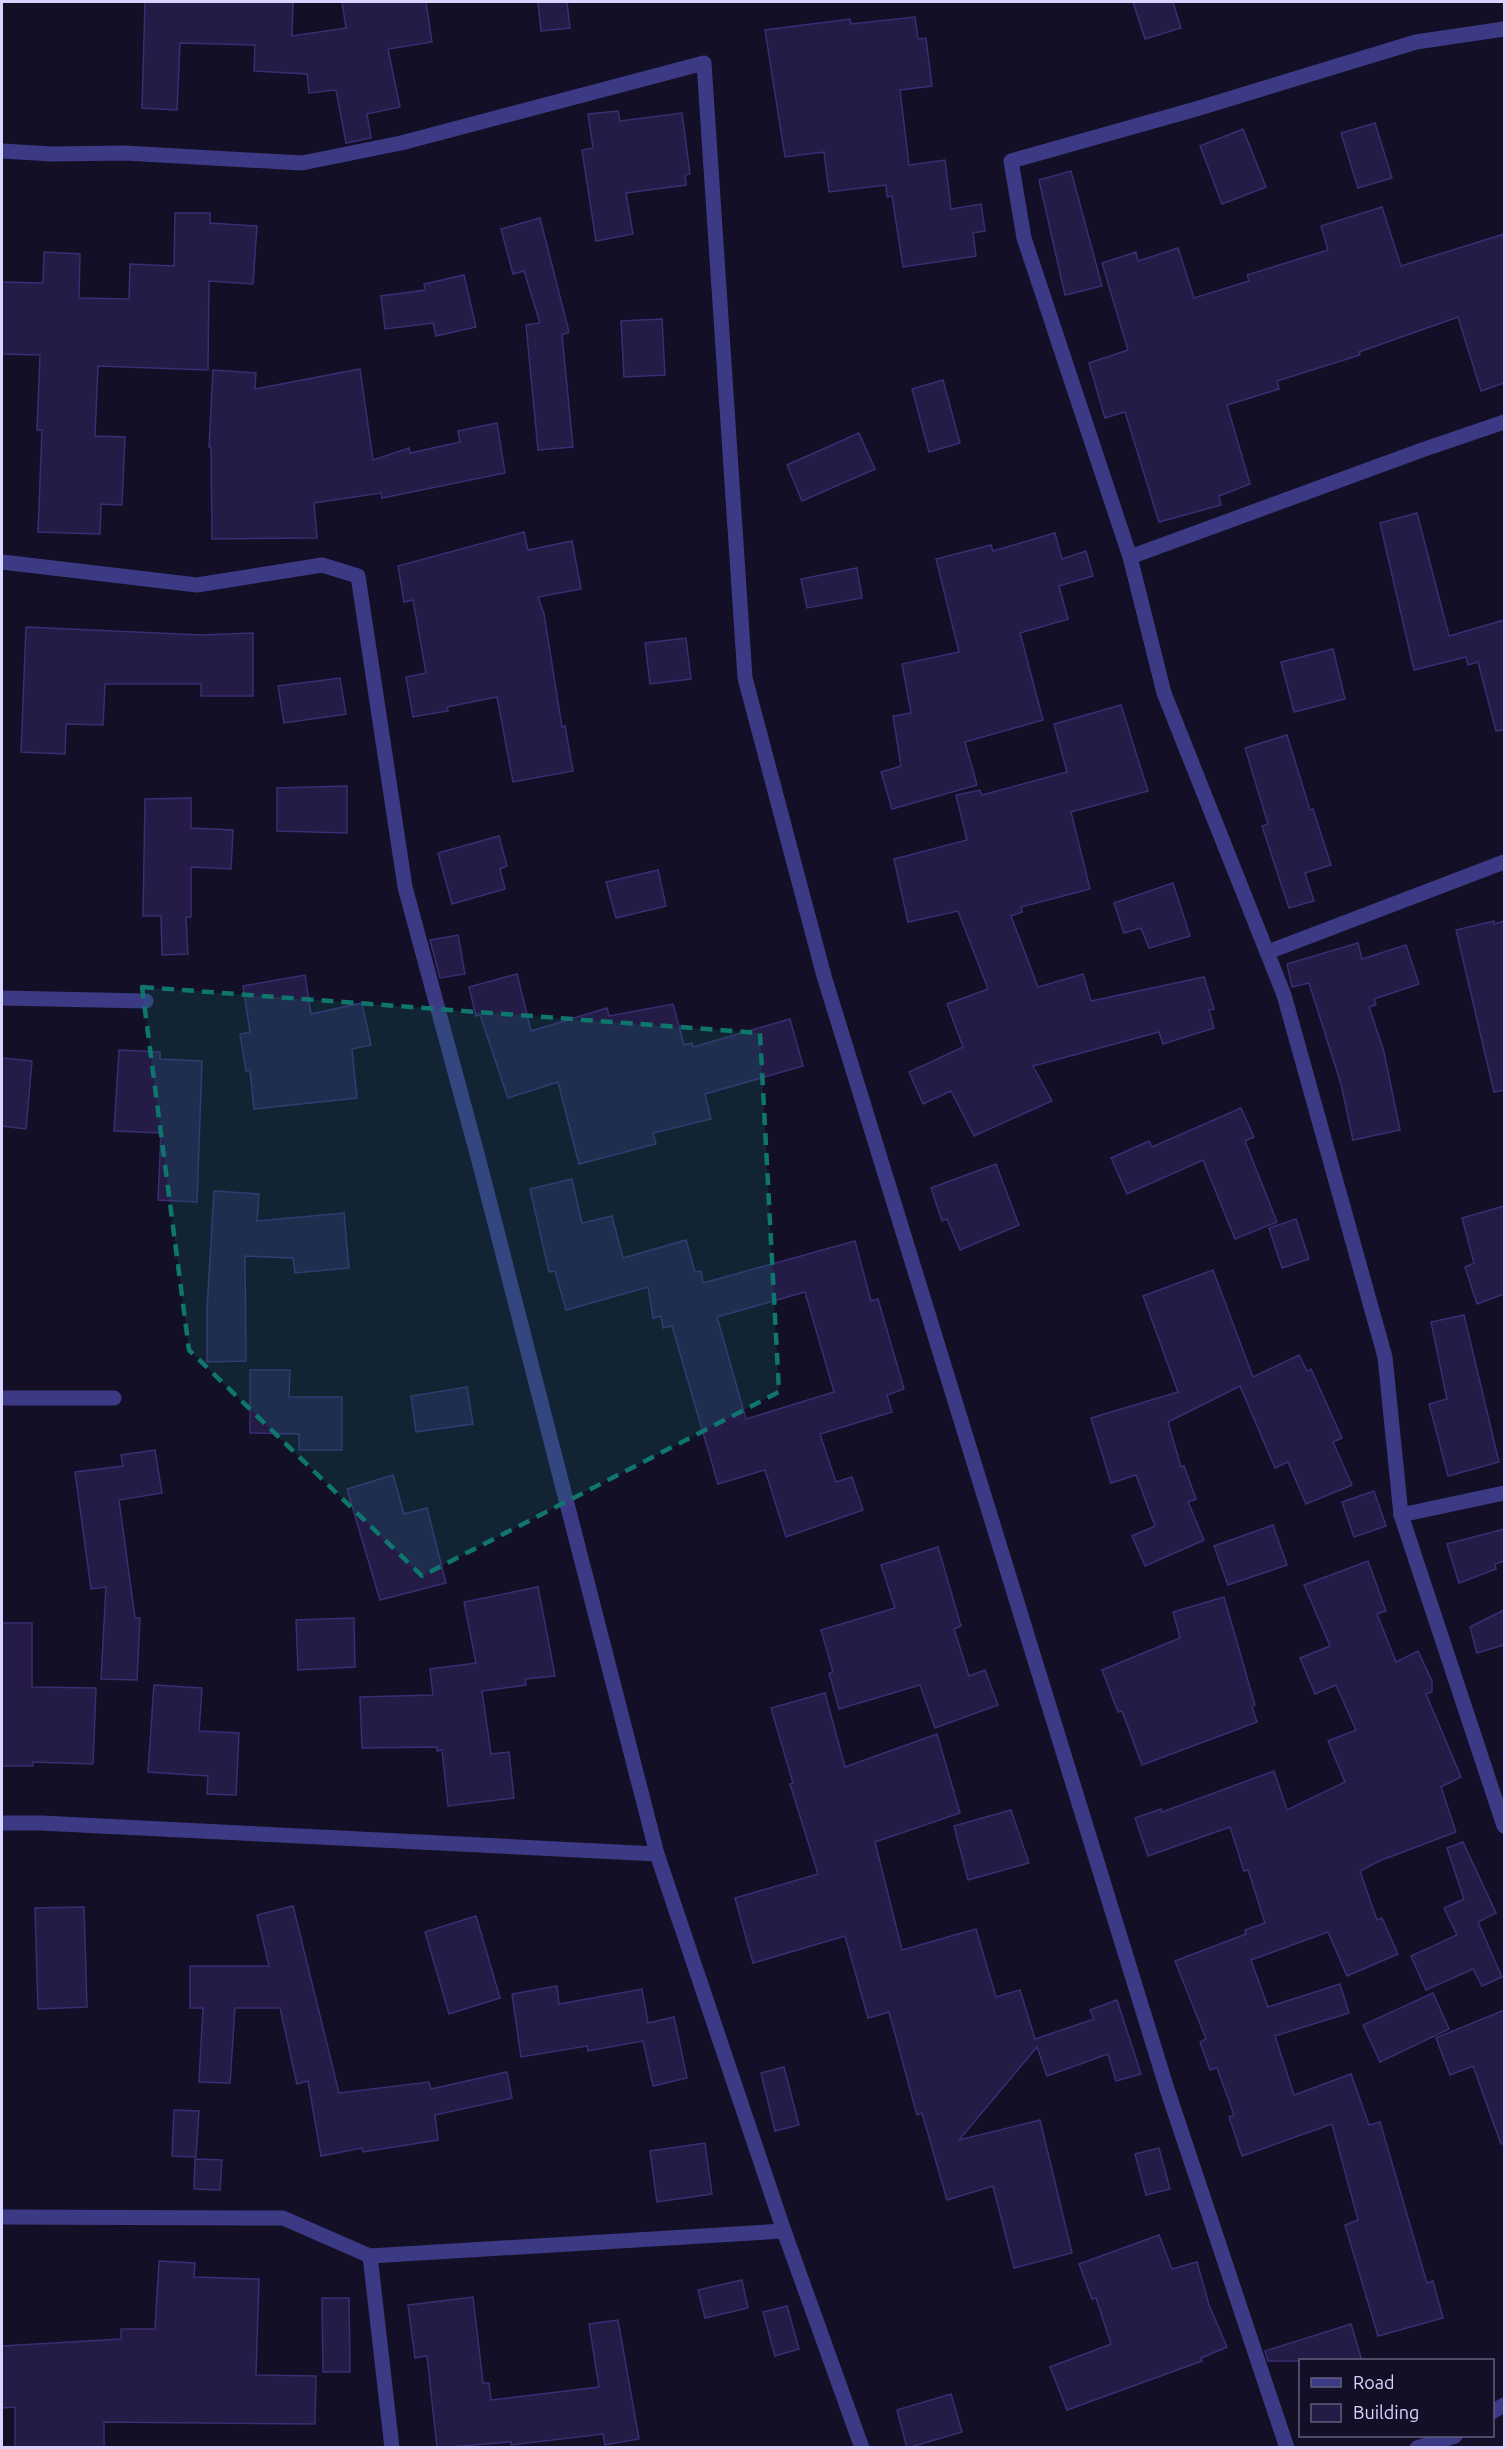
<svg xmlns="http://www.w3.org/2000/svg" width="1506" height="2449" viewBox="0 0 1506 2449" font-family="Ubuntu,sans-serif">
<rect width="100%" height="100%" fill="#130f26"/>
<!-- building -->
<g fill="#241b47" stroke="#3b2d73" stroke-width="1.5" fill-rule="evenodd">
<polygon points="145,2 293,2 292,36 346,28 342,2 426,2 432,42 388,49 400,107 367,114 371,138 346,143 336,90 309,93 307,74 254,71 255,45 180,43 177,110 142,108"/>
<polygon points="538,2 567,2 570,28 541,31"/>
<polygon points="1133,2 1173,2 1181,28 1145,39"/>
<polygon points="915,17 918,39 926,38 932,86 900,90 909,165 945,160 951,209 981,204 985,231 973,233 976,256 903,267 892,196 887,197 886,185 829,192 824,152 785,157 765,30 850,19 851,24"/>
<polygon points="618,111 620,121 682,113 690,174 685,175 686,185 626,193 633,234 596,241 582,150 593,148 588,114"/>
<polygon points="1375,123 1392,178 1358,188 1341,133"/>
<polygon points="1243,129 1266,187 1222,204 1200,146"/>
<polygon points="1071,171 1102,286 1065,295 1039,180"/>
<polygon points="1382,207 1401,266 1504,234 1504,383 1481,391 1458,317 1359,352 1360,355 1277,381 1279,389 1227,405 1250,484 1219,496 1221,505 1159,522 1125,412 1105,418 1089,363 1128,350 1102,263 1136,252 1138,261 1178,248 1194,298 1249,281 1247,275 1328,250 1321,226"/>
<polygon points="175,213 210,213 210,223 257,226 253,284 209,281 208,370 98,366 95,436 125,437 122,505 101,504 100,534 38,532 42,430 37,430 40,355 2,354 2,282 43,283 44,252 80,254 79,298 129,299 130,264 174,266"/>
<polygon points="540,218 569,332 562,335 573,447 538,450 526,325 540,323 524,271 513,274 501,229"/>
<polygon points="464,275 476,327 436,336 433,323 385,329 381,296 425,290 424,284"/>
<polygon points="662,319 665,375 624,377 621,321"/>
<polygon points="360,369 373,460 409,448 410,453 460,442 458,431 497,423 505,473 382,498 381,493 314,503 317,538 212,539 211,447 209,447 213,370 256,373 255,389"/>
<polygon points="943,380 960,443 929,452 912,389"/>
<polygon points="859,433 875,469 802,501 787,465"/>
<polygon points="1417,513 1449,636 1504,620 1504,730 1496,731 1478,662 1468,665 1466,657 1414,670 1380,523"/>
<polygon points="524,532 528,550 572,541 581,589 538,597 544,614 562,727 565,726 573,771 513,782 497,697 447,707 448,711 413,717 406,677 426,673 413,600 404,602 398,566"/>
<polygon points="1055,533 1062,559 1086,551 1093,576 1059,586 1068,619 1020,633 1043,720 965,742 977,785 892,809 881,772 901,766 893,716 911,713 902,664 959,652 936,559 991,545 993,551"/>
<polygon points="857,568 862,598 807,608 801,579"/>
<polygon points="26,627 201,635 253,633 253,696 201,696 201,684 105,684 103,725 66,724 65,754 21,752"/>
<polygon points="686,638 691,679 650,684 645,643"/>
<polygon points="1333,649 1345,699 1294,712 1281,662"/>
<polygon points="340,678 346,714 284,723 278,686"/>
<polygon points="1121,705 1148,791 1071,812 1090,889 1021,907 1022,912 1011,916 1038,987 1083,974 1091,1001 1204,977 1214,1009 1209,1010 1214,1028 1163,1044 1159,1032 1033,1066 1052,1101 974,1136 951,1091 923,1104 909,1072 963,1047 947,1004 988,989 958,911 908,922 894,859 967,840 956,795 980,790 982,795 1067,772 1054,724"/>
<polygon points="1287,735 1310,810 1313,809 1331,865 1305,873 1314,901 1289,908 1262,826 1268,824 1245,748"/>
<polygon points="347,786 347,833 277,831 277,788"/>
<polygon points="191,798 191,828 233,830 231,869 191,867 191,917 186,917 188,954 162,955 161,916 143,916 145,799"/>
<polygon points="499,836 507,866 500,869 505,889 452,904 438,853"/>
<polygon points="658,870 666,906 616,918 606,882"/>
<polygon points="1173,883 1190,936 1149,948 1141,928 1124,933 1114,903"/>
<polygon points="1494,921 1494,924 1504,921 1504,1090 1494,1092 1456,930"/>
<polygon points="458,935 465,974 440,978 430,940"/>
<polygon points="1358,943 1362,959 1406,945 1419,984 1374,999 1376,1005 1369,1007 1384,1052 1400,1130 1353,1140 1341,1084 1309,983 1292,987 1287,964"/>
<polygon points="517,974 531,1031 607,1008 609,1016 673,1004 684,1045 692,1043 693,1047 790,1019 803,1066 705,1094 711,1119 653,1133 656,1144 579,1164 558,1082 508,1098 480,1015 476,1016 469,987"/>
<polygon points="305,975 311,1014 362,1003 371,1045 352,1049 357,1098 254,1109 250,1070 246,1071 240,1034 250,1032 243,986"/>
<polygon points="119,1050 160,1052 160,1059 202,1061 197,1202 158,1200 161,1133 114,1131"/>
<polygon points="2,1058 32,1061 26,1129 2,1126"/>
<polygon points="1241,1108 1254,1137 1245,1141 1277,1222 1235,1239 1203,1160 1127,1194 1111,1158 1149,1141 1152,1147"/>
<polygon points="996,1164 1019,1225 960,1250 947,1219 942,1221 931,1188"/>
<path d="M 572,1179 L 582,1223 L 612,1216 L 623,1258 L 686,1240 L 695,1272 L 701,1271 L 703,1283 L 855,1241 L 871,1301 L 878,1299 L 904,1389 L 887,1395 L 892,1412 L 820,1434 L 836,1482 L 852,1477 L 863,1510 L 786,1537 L 765,1470 L 718,1484 L 672,1326 L 663,1328 L 661,1316 L 653,1318 L 648,1287 L 566,1310 L 555,1271 L 549,1272 L 530,1189 ZM 805,1292 L 834,1392 L 746,1419 L 717,1317 Z"/>
<polygon points="214,1191 259,1194 257,1221 344,1213 349,1268 295,1273 293,1258 245,1256 246,1361 207,1362 207,1309"/>
<polygon points="1504,1206 1504,1294 1477,1304 1465,1267 1474,1263 1462,1218"/>
<polygon points="1296,1219 1309,1259 1282,1268 1269,1228"/>
<polygon points="1213,1270 1253,1377 1299,1355 1307,1371 1311,1369 1342,1438 1333,1442 1352,1485 1306,1504 1288,1462 1275,1468 1240,1386 1168,1422 1181,1467 1184,1466 1196,1499 1188,1502 1204,1540 1145,1566 1132,1536 1155,1526 1136,1475 1111,1483 1091,1418 1178,1392 1143,1296"/>
<polygon points="1464,1315 1499,1462 1448,1476 1429,1404 1447,1399 1431,1322"/>
<polygon points="250,1370 290,1370 289,1397 342,1397 342,1450 299,1450 299,1434 250,1433"/>
<polygon points="467,1387 473,1424 416,1432 411,1396"/>
<polygon points="155,1450 162,1493 119,1500 135,1618 140,1618 137,1680 101,1679 106,1587 91,1589 75,1472 123,1466 121,1455"/>
<polygon points="393,1475 404,1514 427,1508 446,1583 380,1600 347,1489"/>
<polygon points="1374,1491 1386,1526 1354,1537 1342,1502"/>
<polygon points="1273,1525 1287,1565 1228,1585 1214,1546"/>
<polygon points="1504,1529 1504,1561 1495,1564 1496,1569 1459,1583 1447,1544"/>
<polygon points="938,1547 961,1626 954,1629 969,1676 985,1670 998,1705 935,1728 920,1685 839,1709 829,1673 833,1672 821,1630 895,1608 881,1565"/>
<polygon points="1368,1561 1386,1611 1377,1614 1396,1662 1418,1651 1432,1681 1432,1692 1426,1694 1461,1777 1441,1787 1456,1832 1379,1861 1360,1871 1377,1920 1382,1918 1398,1954 1347,1976 1328,1932 1251,1960 1268,2007 1340,1984 1349,2013 1275,2036 1294,2095 1351,2074 1369,2125 1380,2122 1427,2283 1433,2281 1443,2318 1378,2336 1345,2225 1358,2220 1332,2124 1242,2156 1229,2117 1234,2115 1217,2068 1210,2070 1200,2042 1206,2039 1175,1961 1246,1934 1245,1930 1265,1923 1248,1870 1244,1871 1230,1827 1148,1856 1135,1818 1161,1809 1162,1812 1274,1771 1287,1810 1345,1782 1328,1741 1356,1730 1336,1685 1315,1694 1300,1658 1330,1646 1304,1585"/>
<polygon points="538,1587 555,1676 525,1679 526,1685 482,1691 491,1754 509,1752 514,1798 448,1806 442,1750 437,1751 437,1747 362,1748 360,1697 433,1695 430,1669 476,1663 464,1602"/>
<polygon points="1224,1597 1255,1705 1252,1707 1257,1722 1142,1765 1122,1711 1118,1712 1102,1670 1180,1638 1173,1612"/>
<polygon points="1504,1610 1504,1645 1477,1653 1470,1627"/>
<polygon points="354,1618 355,1667 298,1670 296,1620"/>
<polygon points="2,1623 32,1623 32,1687 96,1688 93,1764 33,1762 33,1766 2,1766"/>
<polygon points="154,1685 202,1688 199,1731 239,1733 236,1795 207,1794 208,1776 148,1772"/>
<polygon points="825,1693 845,1767 937,1734 960,1813 875,1842 902,1950 976,1929 996,1997 1020,1990 1035,2039 1094,2019 1090,2010 1117,2000 1141,2074 1116,2081 1108,2054 1047,2076 1037,2047 959,2140 1040,2120 1072,2253 1014,2268 993,2186 947,2200 922,2113 917,2115 889,2012 868,2018 845,1936 753,1963 735,1898 818,1874 790,1784 793,1783 771,1708"/>
<polygon points="1011,1810 1029,1863 968,1880 954,1826"/>
<polygon points="1463,1842 1496,1913 1478,1922 1502,1977 1482,1986 1473,1969 1426,1990 1411,1956 1457,1935 1444,1908 1464,1899 1447,1848"/>
<polygon points="293,1906 339,2093 429,2082 431,2089 507,2072 512,2098 435,2115 438,2140 363,2152 362,2148 321,2156 308,2081 297,2084 280,2008 235,2008 230,2083 199,2082 203,2008 190,2008 190,1966 269,1966 257,1915"/>
<polygon points="84,1907 87,2007 38,2009 35,1908"/>
<polygon points="476,1916 500,1998 449,2014 425,1932"/>
<polygon points="557,1986 559,2004 642,1989 648,2023 674,2017 687,2078 653,2086 643,2041 588,2051 587,2046 521,2057 512,1994"/>
<polygon points="1433,1993 1449,2029 1380,2062 1363,2025"/>
<polygon points="1504,2010 1504,2143 1501,2144 1473,2066 1450,2075 1436,2038"/>
<polygon points="784,2067 799,2125 775,2131 761,2073"/>
<polygon points="174,2110 199,2111 196,2157 172,2156"/>
<polygon points="705,2143 712,2194 657,2202 650,2151"/>
<polygon points="1159,2148 1170,2189 1146,2195 1135,2154"/>
<polygon points="195,2159 222,2160 220,2190 194,2189"/>
<polygon points="1159,2235 1172,2269 1197,2262 1209,2305 1227,2347 1201,2358 1202,2361 1067,2410 1050,2367 1111,2344 1096,2298 1092,2299 1079,2264"/>
<polygon points="159,2261 195,2263 194,2277 259,2279 256,2375 316,2376 315,2424 104,2422 104,2448 15,2448 15,2407 2,2408 2,2346 121,2339 121,2329 155,2329"/>
<polygon points="742,2280 748,2308 705,2318 698,2290"/>
<polygon points="473,2297 483,2383 489,2383 491,2400 599,2387 589,2324 618,2320 639,2439 605,2445 603,2434 511,2445 511,2442 437,2448 427,2356 415,2358 408,2305"/>
<polygon points="322,2298 349,2298 350,2372 323,2372"/>
<polygon points="787,2306 799,2349 775,2356 763,2312"/>
<polygon points="1351,2324 1362,2361 1268,2361 1265,2351"/>
<polygon points="951,2394 962,2432 907,2448 897,2410"/>
</g>
<g fill="none" stroke-linecap="round" stroke-linejoin="round">
<!-- street -->
<g stroke="#3d3a85" stroke-width="15">
<polyline points="1504,29 1416,42 1196,109 1011,161 1024,238 1130,557 1164,693 1284,995 1385,1357 1401,1515 1504,1826"/>
<polyline points="2,151 52,154 125,153 302,163 401,143 704,63 745,678 824,976 1167,2089 1287,2448"/>
<polyline points="1130,557 1422,450 1504,422"/>
<polyline points="2,562 197,585 322,565 358,576 405,887 479,1161 657,1854 784,2231 862,2448"/>
<polyline points="1268,952 1504,862"/>
<polyline points="2,998 146,1001"/>
<polyline points="2,1398 114,1398"/>
<polyline points="1401,1515 1504,1493"/>
<polyline points="2,1823 41,1823 657,1854"/>
<polyline points="2,2217 283,2218 370,2256 784,2231"/>
<polyline points="370,2256 392,2448"/>
<polyline points="1492,2412 1504,2405"/>
<polyline points="1417,2448 1455,2436"/>
</g>
</g>
<!-- marked area -->
<path fill="#0f766e" fill-opacity="0.2" stroke="#0f766e" stroke-width="4.5" stroke-dasharray="12 8" stroke-linejoin="round" d="M 142,987 L 760,1033 L 779,1392 L 422,1576 L 189,1350 Z"/>
<!-- border -->
<rect width="1506" height="2449" fill="none" stroke="#d9d4ff" stroke-width="6"/>
<!-- legend -->
<rect x="1299" y="2359" width="195" height="78" fill="#130f26" stroke="#625e7d" stroke-width="1.5"/>
<rect x="1311" y="2378" width="30" height="9" fill="#3d3a85" stroke="#625e7d" stroke-width="1.5"/>
<text x="1353" y="2389" font-size="18" fill="#d9d4ff">Road</text>
<rect x="1311" y="2404" width="30" height="18" fill="#241b47" stroke="#625e7d" stroke-width="1.5"/>
<text x="1353" y="2419" font-size="18" fill="#d9d4ff">Building</text>
</svg>
